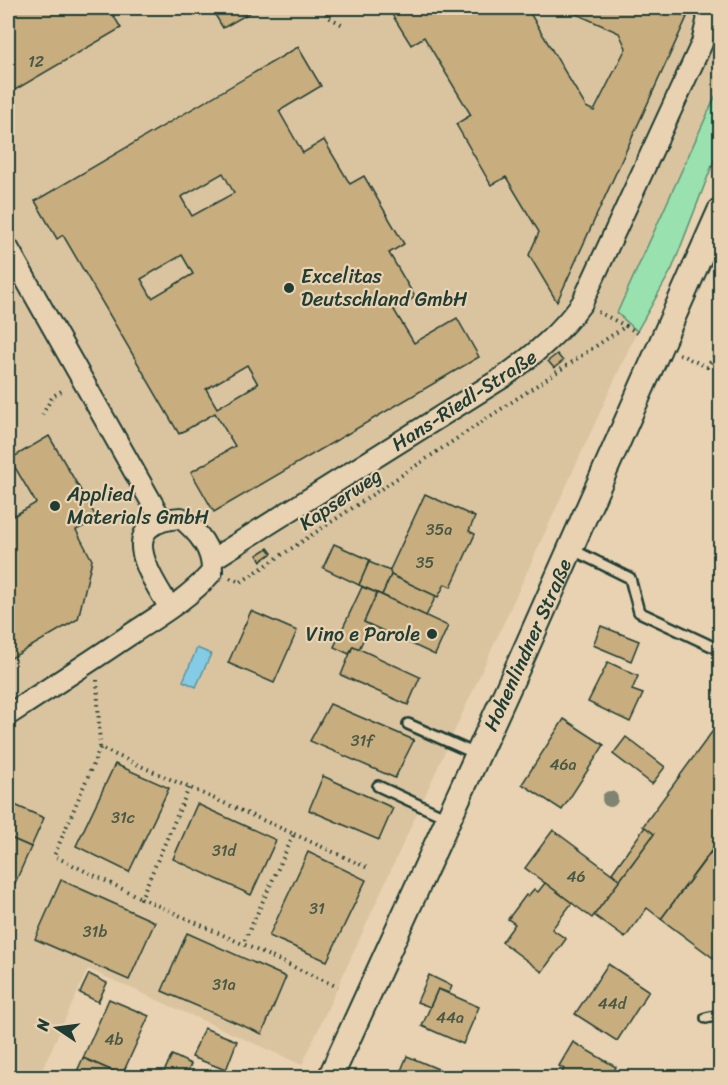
<svg xmlns="http://www.w3.org/2000/svg" width="728" height="1085" viewBox="0 0 728 1085" font-family="Sriracha,sans-serif">
<rect width="100%" height="100%" fill="#e8d2b1"/>
<filter id="ink" filterUnits="userSpaceOnUse"><feTurbulence type="fractalNoise" baseFrequency=".0167" numOctaves="2"/><feDisplacementMap in="SourceGraphic" scale="12" xChannelSelector="R" yChannelSelector="G"/><feConvolveMatrix kernelMatrix="1 2 1 2 8 2 1 2 1" color-interpolation-filters="sRGB"/></filter>
<g filter="url(#ink)">
<!-- built -->
<polygon fill="#dac4a0" points="8,8 720,8 720,86 617,313 637,331 302,1065 88,969 39,1077 8,1077"/>
<!-- green -->
<polygon fill="#99e1af" stroke="#5c8f72" stroke-width="1.5" points="720,86 720,145 672,269 637,331 617,313"/>
<!-- water -->
<polygon fill="#84cce5" stroke="#5c939e" stroke-width="1.5" points="197,648 211,654 196,687 183,681"/>
<!-- building -->
<g fill="#c8ad7e" stroke="#1f3d34" stroke-width="1.5" fill-rule="evenodd">
<polygon points="8,8 109,8 121,28 8,94"/>
<polygon points="211,8 258,8 223,28"/>
<polygon points="388,8 527,8 586,107 594,111 626,48 619,33 563,8 668,8 687,17 557,302 529,255 539,232 506,177 491,185 456,124 471,115 424,37 411,45"/>
<path d="M 298,47 L 321,86 L 279,111 L 303,153 L 324,140 L 350,184 L 364,176 L 404,244 L 389,253 L 415,297 L 394,310 L 414,343 L 457,318 L 479,357 L 214,512 L 191,472 L 235,446 L 215,413 L 179,434 L 63,235 L 57,239 L 35,201 ZM 223,173 L 234,193 L 192,216 L 181,197 ZM 182,255 L 193,274 L 152,298 L 141,279 ZM 247,365 L 258,384 L 217,408 L 206,389 Z"/>
<polygon points="557,354 563,361 554,368 548,361"/>
<polygon points="49,436 98,520 76,530 92,560 78,619 8,660 8,519 36,503 10,459"/>
<polygon points="425,494 475,517 469,531 475,534 451,587 445,584 438,597 388,574"/>
<polygon points="334,544 370,560 359,585 323,568"/>
<polygon points="268,548 272,553 261,561 257,555"/>
<polygon points="369,562 390,571 391,575 382,595 359,585"/>
<polygon points="391,575 436,596 426,616 382,595"/>
<polygon points="362,587 377,593 364,622 370,625 359,649 353,646 349,654 334,647"/>
<polygon points="377,593 448,626 435,655 364,622"/>
<polygon points="251,611 297,631 274,683 228,663"/>
<polygon points="601,626 639,641 631,661 593,645"/>
<polygon points="353,646 420,677 408,705 341,675"/>
<polygon points="608,662 638,676 632,690 643,694 630,722 588,702"/>
<polygon points="330,704 414,740 395,778 310,741"/>
<polygon points="564,719 604,745 562,810 522,784"/>
<polygon points="720,721 720,839 661,919 647,908 625,938 594,915 654,834 643,826"/>
<polygon points="626,737 665,767 652,784 613,754"/>
<polygon points="115,764 169,788 129,872 76,846"/>
<polygon points="323,776 393,808 379,840 309,810"/>
<polygon points="8,802 44,818 31,847 8,837"/>
<polygon points="197,804 276,840 251,895 173,859"/>
<polygon points="645,827 654,834 620,880 612,873"/>
<polygon points="553,830 620,880 592,918 525,868"/>
<polygon points="8,837 31,847 8,899"/>
<polygon points="308,852 366,880 327,961 269,936"/>
<polygon points="711,852 720,859 720,963 661,919"/>
<polygon points="61,880 155,922 129,980 35,939"/>
<polygon points="545,883 572,903 552,929 566,939 542,972 502,942 515,924 508,919 526,895 528,896 534,889 538,892"/>
<polygon points="187,933 286,977 262,1034 162,991"/>
<polygon points="608,964 649,991 617,1041 575,1014"/>
<polygon points="89,974 107,983 98,1002 80,993"/>
<polygon points="429,975 452,986 449,993 438,989 430,1007 417,1002"/>
<polygon points="438,989 479,1007 463,1044 422,1026"/>
<polygon points="109,999 149,1016 122,1075 83,1058"/>
<polygon points="204,1028 237,1041 226,1070 192,1057"/>
<polygon points="573,1042 616,1067 610,1078 559,1078 564,1069 559,1066"/>
<polygon points="172,1055 191,1064 185,1078 161,1078"/>
<polygon points="407,1056 438,1069 434,1078 398,1078"/>
<polygon points="83,1058 122,1075 121,1078 74,1078"/>
</g>
<g fill="none" stroke-linecap="round" stroke-linejoin="round">
<defs>
<g id="service">
<polyline points="571,549 630,578 639,612 720,650"/>
<polyline points="408,724 476,754"/>
<polyline points="378,786 447,818"/>
<polyline points="706,1018 720,1015"/>
</g>
<g id="minor">
<polyline points="8,248 161,519"/>
<path d="M 213,559 L 505,376 C 535,354 560,333 582,303 L 702,43 L 708,17 L 704,8"/>
<path d="M 8,715 C 48,689 88,663 128,636 C 158,616 188,599 212,572 C 213,549 198,532 181,518 C 114,522 149,574 170,608"/>
</g>
<g id="tertiary">
<path id="s1" d="M 330,1078 L 521,660 L 720,211"/>
</g>
</defs>
<!-- service casing -->
<use href="#service" stroke="#1f3d34" stroke-width="14"/>
<!-- minor casing -->
<use href="#minor" stroke="#1f3d34" stroke-width="24"/>
<!-- tertiary casing -->
<use href="#tertiary" stroke="#1f3d34" stroke-width="28"/>
<!-- path -->
<g stroke="#1f3d34" stroke-width="4" stroke-dasharray="1.5 4.5" stroke-linecap="butt">
<polyline points="323,8 328,17 345,26"/>
<polyline points="598,312 626,326"/>
<polyline points="679,354 707,367 720,348"/>
<polyline points="42,415 53,396 65,389"/>
<polyline points="230,578 241,582 626,326 641,335"/>
<polyline points="97,680 100,748 294,834 243,944"/>
<polyline points="100,748 54,856 141,898"/>
<polyline points="189,788 141,898 338,987"/>
<polyline points="294,834 368,868"/>
</g>
<!-- service -->
<use href="#service" stroke="#e8d2b1" stroke-width="9"/>
<!-- minor -->
<use href="#minor" stroke="#e8d2b1" stroke-width="20"/>
<!-- tertiary -->
<use href="#tertiary" stroke="#e8d2b1" stroke-width="24"/>
</g>
<!-- trees -->
<circle fill="#7d8470" cx="610" cy="799" r="8"/>
</g>
<!-- markers -->
<g fill="#1f3d34" stroke="#e8d2b1" stroke-width="2">
<circle cx="289" cy="288" r="6"/>
<circle cx="55" cy="506" r="6"/>
<circle cx="432" cy="634" r="6"/>
</g>
<g text-anchor="middle" stroke-width="4.5" stroke-linejoin="round" paint-order="stroke">
<!-- number labels -->
<g font-size="16" fill="#495946">
<text x="36" y="67">12</text>
<text x="439" y="535">35a</text>
<text x="425" y="568">35</text>
<text x="362" y="746">31f</text>
<text x="563" y="770">46a</text>
<text x="123" y="823">31c</text>
<text x="224" y="856">31d</text>
<text x="576" y="882">46</text>
<text x="317" y="914">31</text>
<text x="95" y="937">31b</text>
<text x="224" y="990">31a</text>
<text x="612" y="1009">44d</text>
<text x="450" y="1023">44a</text>
<text x="114" y="1045">4b</text>
</g>
<!-- poi labels -->
<g font-size="20" fill="#1f3d34" stroke="#e8d2b1" text-anchor="start">
<text x="301" y="283">Excelitas<tspan x="301" dy="23">Deutschland GmbH</tspan></text>
<text x="67" y="501">Applied<tspan x="67" dy="23">Materials GmbH</tspan></text>
<text x="420" y="641" text-anchor="end">Vino e Parole</text>
</g>
<!-- street labels -->
<g font-size="20" fill="#1f3d34" stroke="#e8d2b1">
<text transform="translate(464 400) rotate(-33)" y="7">Hans-Riedl-Straße</text>
<text transform="translate(340 499) rotate(-34)" y="7">Kapserweg</text>
<text dy="7" stroke="none"><textPath href="#s1" startOffset="476">Hohenlindner Straße</textPath></text>
</g>
</g>
<!-- margin -->
<rect width="728" height="1085" fill="none" stroke="#e8d2b1" stroke-width="30"/>
<rect x="15" y="15" width="698" height="1055" fill="none" stroke="#1f3d34" stroke-width="2" filter="url(#ink)"/>
<!-- north arrow -->
<g transform="translate(57 1028) rotate(283)" stroke="#e8d2b1" stroke-width="4.5" paint-order="stroke">
<path d="M0-4.5L10 22L0 15L-10 22Z" fill="#1f3d34"/>
<text y="-9" font-size="16" font-weight="bold" text-anchor="middle" fill="#1f3d34">N</text>
</g>
</svg>
